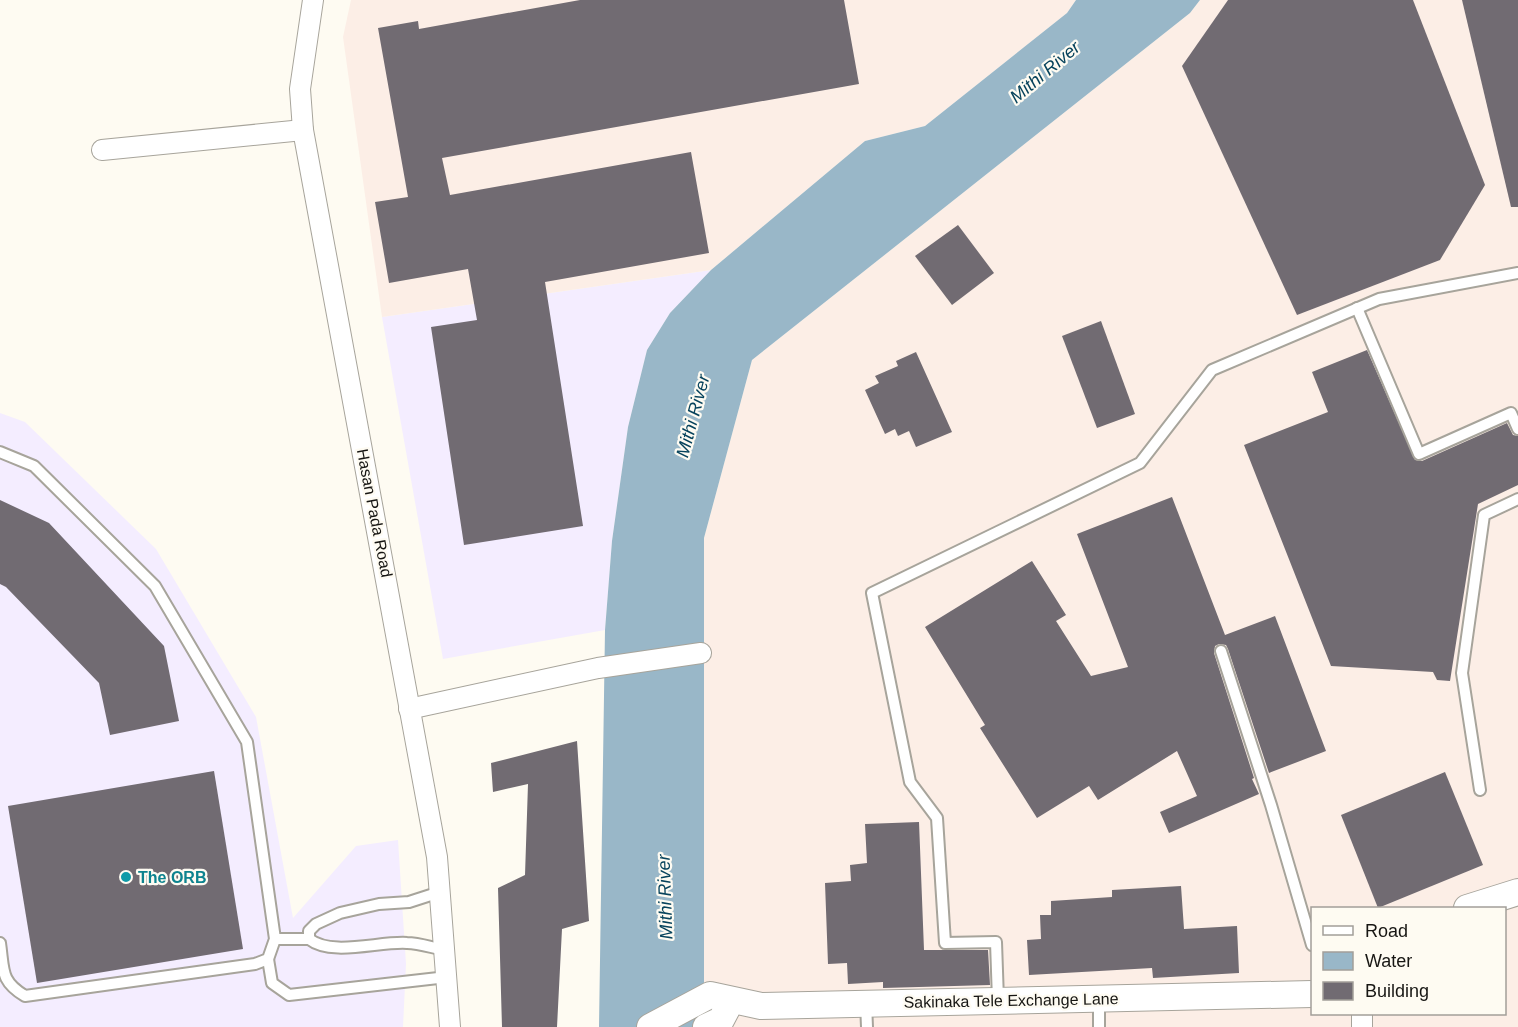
<svg xmlns="http://www.w3.org/2000/svg" width="1518" height="1027" viewBox="0 0 1518 1027" font-family="Arial,sans-serif">
<rect width="100%" height="100%" fill="#fefbf2"/>
<!-- commercial -->
<g fill="#f4edff">
<polygon points="711,270 670,313 647,350 628,427 612,541 605,630 443,659 382,317"/>
<polygon points="0,413 25,422 156,549 256,717 293,918 356,846 398,840 406,964 403,1027 0,1027"/>
</g>
<!-- industrial -->
<g fill="#fceee6" fill-rule="evenodd">
<polygon points="351,0 1076,0 1067,13 925,126 865,141 711,270 382,317 343,37"/>
<path d="M 1200,0 L 1518,0 L 1518,1027 L 704,1027 L 704,538 L 752,360 L 1190,13 ZM 1312,908 L 1504,908 L 1504,1014 L 1312,1014 Z"/>
</g>
<!-- water -->
<polygon fill="#99b7c8" points="1076,0 1200,0 1190,13 752,360 704,538 704,1027 599,1027 605,630 612,541 628,427 647,350 670,313 711,270 865,141 925,126 1067,13"/>
<!-- building -->
<g fill="#716b72">
<polygon points="580,0 844,0 859,84 442,158 450,195 691,152 709,253 545,282 583,526 464,545 431,327 477,320 468,269 389,283 375,202 408,197 378,28 418,21 419,29"/>
<polygon points="1228,0 1413,0 1485,185 1440,260 1297,315 1182,66"/>
<polygon points="1462,0 1518,0 1518,207 1511,207"/>
<polygon points="958,225 994,273 952,305 915,256"/>
<polygon points="1101,321 1135,414 1097,428 1062,336"/>
<polygon points="1367,350 1415,460 1422,461 1507,423 1513,435 1518,436 1518,485 1478,504 1450,681 1437,680 1433,672 1331,666 1244,445 1328,412 1312,372"/>
<polygon points="916,352 952,432 916,447 909,431 898,436 895,429 885,434 865,390 879,383 875,376 898,366 896,361"/>
<polygon points="1172,497 1225,635 1275,616 1326,751 1269,773 1228,649 1226,645 1219,644 1215,646 1214,653 1254,778 1252,779 1259,794 1169,833 1160,812 1197,796 1177,751 1098,800 1089,786 1037,818 980,728 985,725 925,627 1032,561 1066,615 1056,621 1091,676 1128,667 1077,534"/>
<polygon points="0,500 49,523 164,646 179,721 110,735 99,683 6,587 0,584"/>
<polygon points="577,741 589,921 562,929 557,1027 502,1027 498,888 525,875 528,784 493,792 491,763"/>
<polygon points="214,771 243,949 37,983 8,806"/>
<polygon points="1445,772 1483,865 1378,908 1341,815"/>
<polygon points="919,822 924,950 988,950 990,985 883,988 883,982 848,984 847,963 828,964 825,883 851,881 850,865 867,863 865,824"/>
<polygon points="1181,886 1184,929 1237,926 1239,973 1153,978 1152,968 1029,975 1027,940 1041,939 1040,915 1051,915 1051,901 1112,897 1112,890"/>
</g>
<g fill="none" stroke-linecap="round" stroke-linejoin="round">
<defs>
<g id="service">
<polyline points="1357,308 1419,454 1511,413 1518,429"/>
<path d="M 0,452 L 34,466 L 155,586 L 247,742 L 275,939 L 268,959 L 255,964 L 25,996 C 0,981 4,970 0,943"/>
<polyline points="1221,651 1271,805 1312,945"/>
<polyline points="1480,790 1462,673 1484,515 1518,499"/>
<path d="M 440,892 L 409,902 L 379,904 L 340,913 L 316,924 L 309,931 L 309,939 C 332,957 379,941 407,943 C 419,943 433,948 445,950"/>
<polyline points="275,939 309,939"/>
<polyline points="268,959 272,983 289,995 447,977"/>
<polyline points="1099,999 1099,1027"/>
<polyline points="998,1000 996,942 945,943 937,818 910,782 872,593 1140,463 1212,370 1379,299 1518,273"/>
<polyline points="866,1003 867,1027"/>
</g>
<g id="minor">
<polyline points="313,0 300,89 303,130 437,857 450,1027"/>
<polyline points="102,150 303,130"/>
<polyline points="409,709 598,668 701,653"/>
<polyline points="1362,1014 1362,1027"/>
</g>
<g id="tertiary">
<polyline points="1467,908 1518,892"/>
<polyline points="650,1027 710,995 761,1006 1312,994"/>
<polyline points="706,1027 721,1020 731,1001"/>
</g>
</defs>
<!-- service casing -->
<use href="#service" stroke="#a7a49b" stroke-width="14"/>
<!-- minor casing -->
<use href="#minor" stroke="#a7a49b" stroke-width="22"/>
<!-- tertiary casing -->
<use href="#tertiary" stroke="#a7a49b" stroke-width="28"/>
<!-- service -->
<use href="#service" stroke="#fff" stroke-width="10"/>
<!-- minor -->
<use href="#minor" stroke="#fff" stroke-width="20"/>
<!-- tertiary -->
<use href="#tertiary" stroke="#fff" stroke-width="26"/>
</g>
<!-- markers -->
<circle fill="#0f9aa8" stroke="#fefbf2" stroke-width="2" cx="126" cy="877" r="6"/>
<g text-anchor="middle" stroke-width="4.5" stroke-linejoin="round" paint-order="stroke">
<!-- street labels -->
<g font-size="16" fill="#171613" stroke="#fefbf2">
<text transform="translate(375 513) rotate(79)" y="6">Hasan Pada Road</text>
<text transform="translate(1011 1000) rotate(-1)" y="6">Sakinaka Tele Exchange Lane</text>
</g>
<!-- culture labels -->
<g font-size="16" font-weight="bold" fill="#0d838f" stroke="#fefbf2" text-anchor="start">
<text x="138" y="883">The ORB</text>
</g>
<!-- water labels -->
<g font-size="18" font-style="italic" fill="#07435c" stroke="#fefbf2">
<text transform="translate(1045 72) rotate(-40)" y="6">Mithi River</text>
<text transform="translate(693 416) rotate(-75)" y="6">Mithi River</text>
<text transform="translate(665 897) rotate(-92)" y="6">Mithi River</text>
</g>
</g>
<!-- legend -->
<rect x="1311" y="907" width="195" height="108" fill="#fefbf2" stroke="#a29f99" stroke-width="1.5"/>
<rect x="1323" y="926" width="30" height="9" fill="#ffffff" stroke="#a29f99" stroke-width="1.5"/>
<text x="1365" y="937" font-size="18" fill="#171613">Road</text>
<rect x="1323" y="952" width="30" height="18" fill="#99b7c8" stroke="#a29f99" stroke-width="1.5"/>
<text x="1365" y="967" font-size="18" fill="#171613">Water</text>
<rect x="1323" y="982" width="30" height="18" fill="#716b72" stroke="#a29f99" stroke-width="1.5"/>
<text x="1365" y="997" font-size="18" fill="#171613">Building</text>
</svg>
